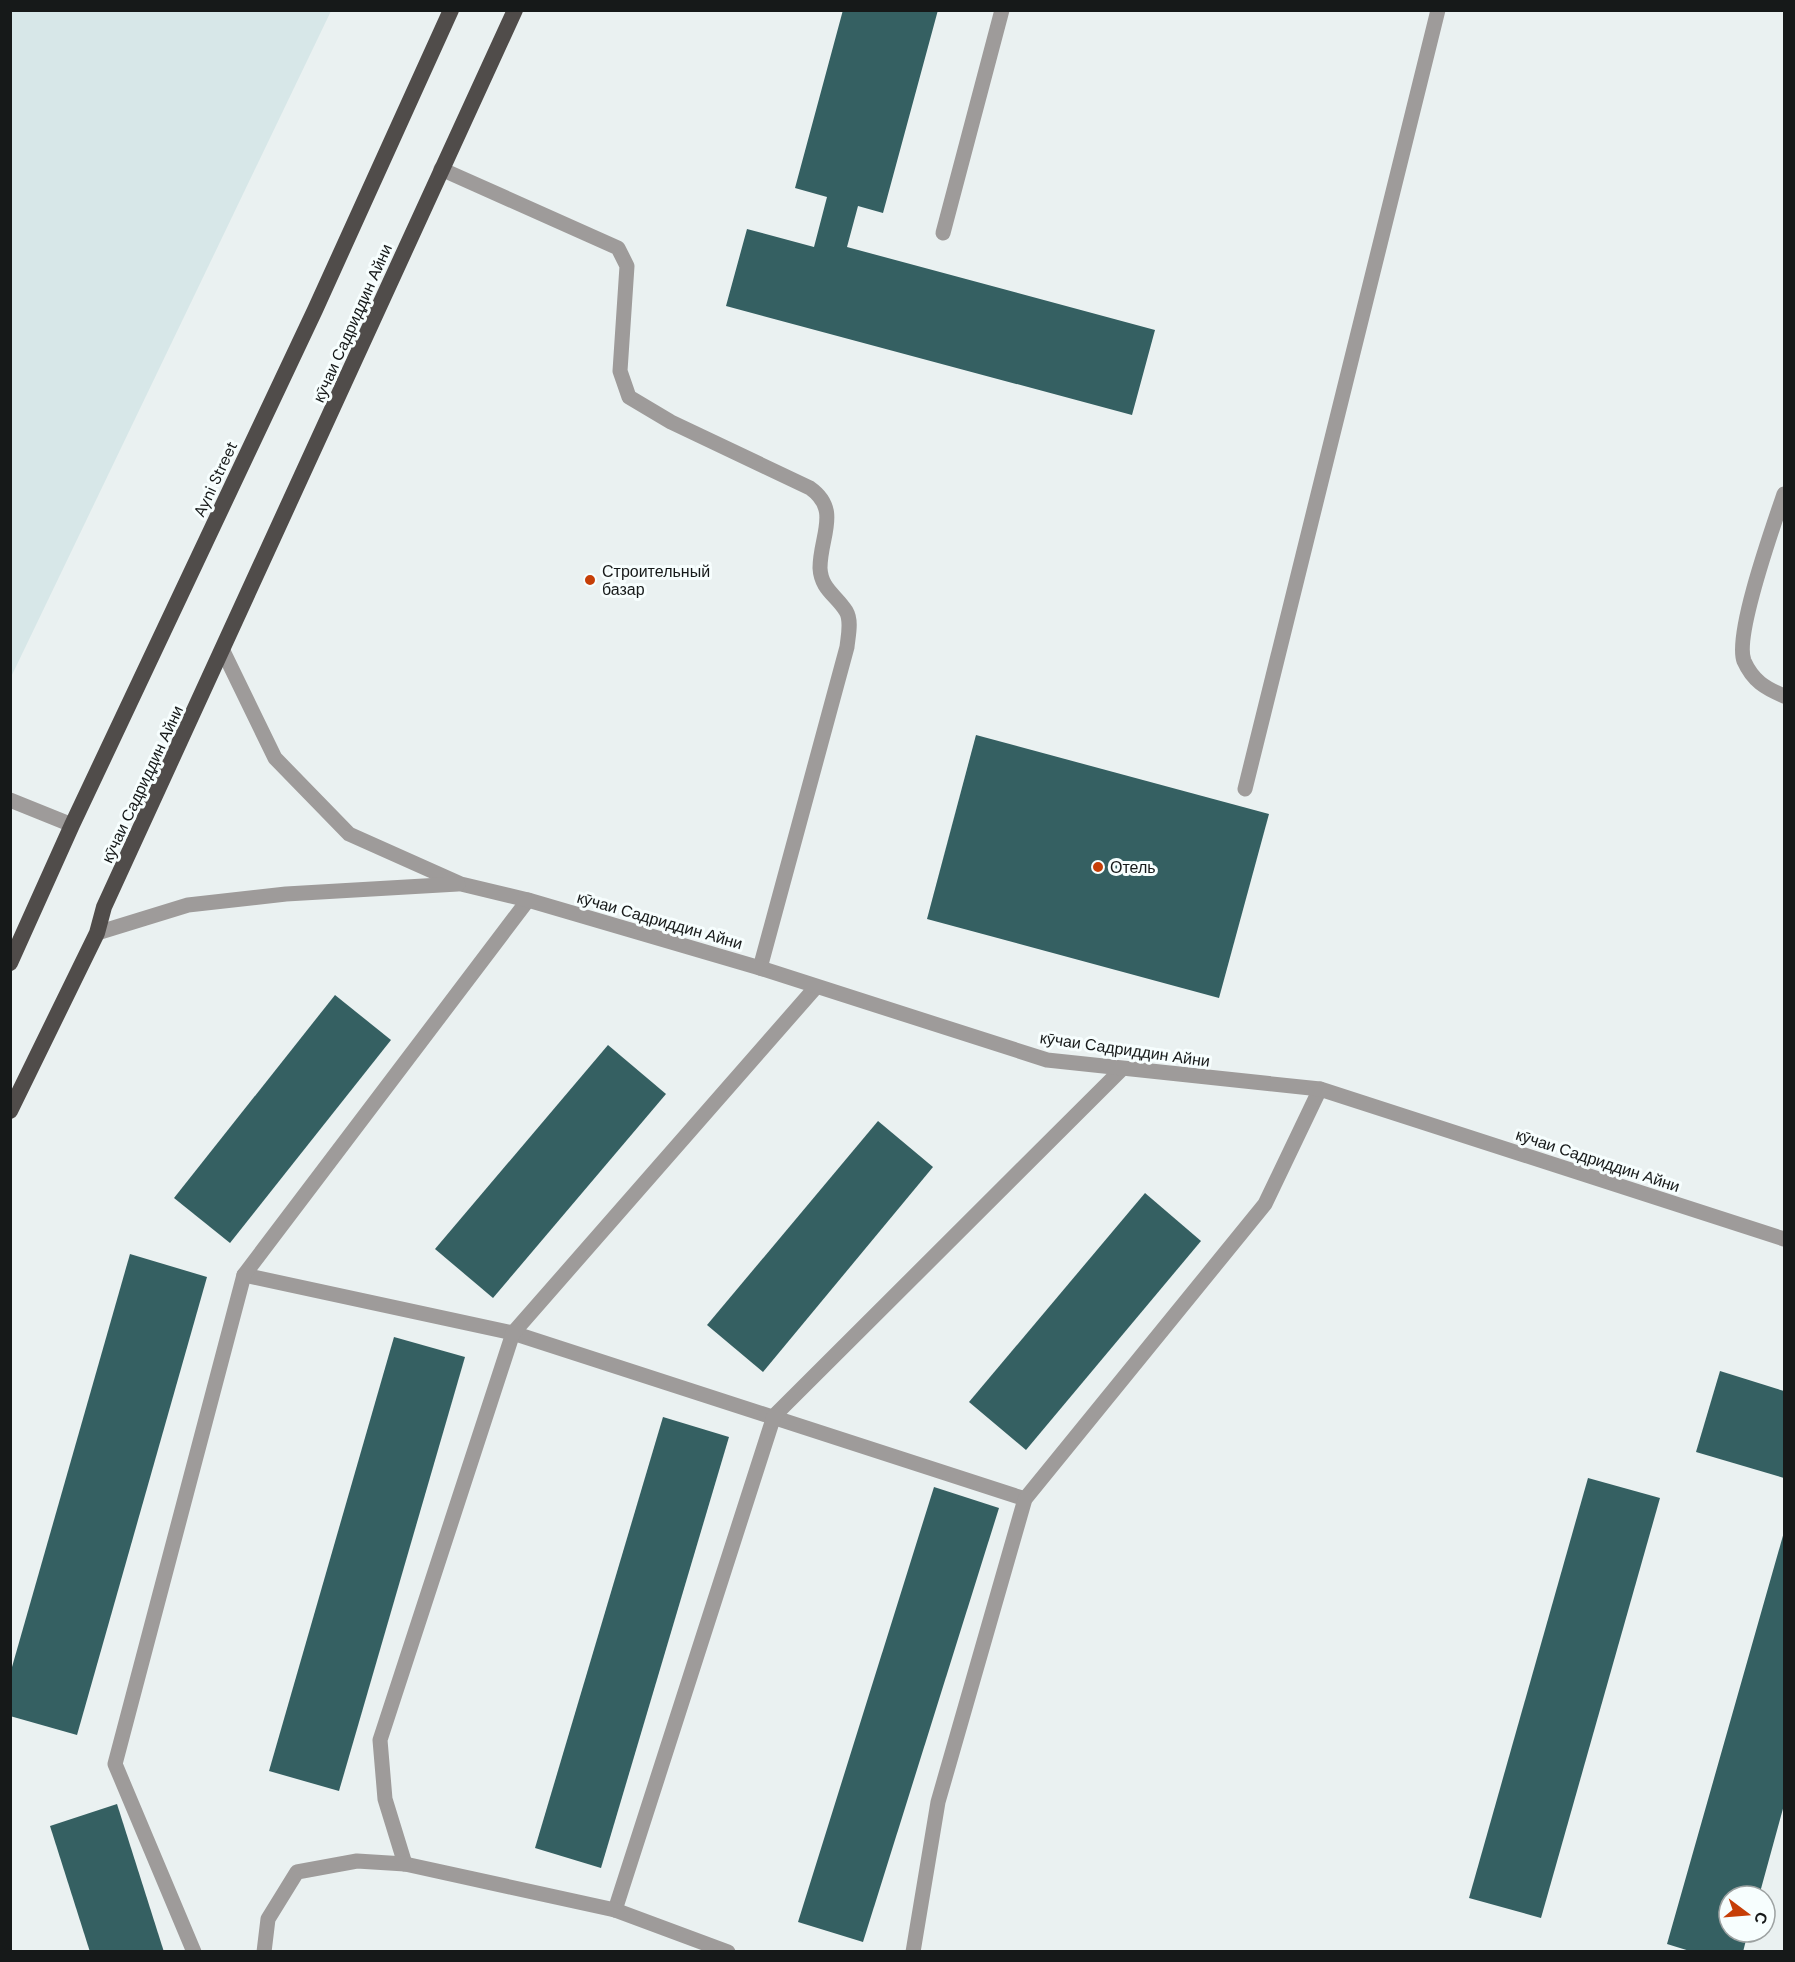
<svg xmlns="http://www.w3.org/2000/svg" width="1795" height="1962" viewBox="0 0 1795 1962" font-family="'DM Sans',sans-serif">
<rect width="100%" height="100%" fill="#eaf1f1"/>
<!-- built -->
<polygon fill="#d7e7e8" points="11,10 331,11 11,677 10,11"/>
<!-- building -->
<g fill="#356062">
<polygon points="843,10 938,10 883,213 858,206 847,247 1155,330 1132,415 726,306 747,229 814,247 827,197 795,188"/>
<polygon points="976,735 1269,814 1219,998 927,919"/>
<polygon points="335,995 391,1040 230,1243 174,1198"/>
<polygon points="608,1045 666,1094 493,1298 435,1249"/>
<polygon points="878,1121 933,1167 763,1372 707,1325"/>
<polygon points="1145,1193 1201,1241 1026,1450 969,1402"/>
<polygon points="130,1254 207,1277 77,1735 10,1716 10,1674"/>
<polygon points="394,1337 465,1357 339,1791 269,1771"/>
<polygon points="1720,1371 1784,1391 1784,1478 1696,1452"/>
<polygon points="663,1417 729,1437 601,1868 535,1848"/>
<polygon points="1588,1478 1660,1498 1541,1918 1469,1898"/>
<polygon points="934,1487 999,1508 863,1942 798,1922"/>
<polygon points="1784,1532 1784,1805 1759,1896 1729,1896 1729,1932 1748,1932 1743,1952 1693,1952 1667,1944"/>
<polygon points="117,1804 164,1952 90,1952 50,1826"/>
</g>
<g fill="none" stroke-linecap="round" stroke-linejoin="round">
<!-- service -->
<g stroke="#9e9b9a" stroke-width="15">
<path d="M 441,169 L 618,248 L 627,266 L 620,371 L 629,397 L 671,422 L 810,488 C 841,510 820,536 820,568 C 821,589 836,595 846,611 C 852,621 848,636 847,647 L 760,968"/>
<polyline points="943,233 1002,10"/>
<path d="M 1784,494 C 1774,524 1734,635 1744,661 C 1753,681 1765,688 1784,696"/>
<polyline points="1245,789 1438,10"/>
<polyline points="244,1275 513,1333 1025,1499"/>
<polyline points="405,1864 385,1799 380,1740 513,1333 816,987"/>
<polyline points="615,1910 774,1416 1122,1069"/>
<polyline points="194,1952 115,1764 244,1275 528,900"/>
<polyline points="264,1952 268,1919 297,1872 357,1861 405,1864 615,1910 728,1952"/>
<polyline points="913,1952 938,1802 1025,1499 1265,1204 1320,1089"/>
</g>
<!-- minor -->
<g stroke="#9e9b9a" stroke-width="15">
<polyline points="223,651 275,758 349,834 461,884 528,900 760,968 1047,1060 1320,1089 1784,1239"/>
<polyline points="10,800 72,825"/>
<polyline points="97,933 188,905 286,894 458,884"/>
</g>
<!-- trunk -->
<g stroke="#504c4a" stroke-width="16">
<polyline points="10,963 72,825 315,310 451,10"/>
<polyline points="10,1111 97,933 104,907 515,10"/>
</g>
</g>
<!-- markers -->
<g fill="#c63e07" stroke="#f7fefe" stroke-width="2">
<circle cx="590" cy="580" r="6"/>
<circle cx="1098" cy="867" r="6"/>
</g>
<g text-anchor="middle" stroke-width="6" stroke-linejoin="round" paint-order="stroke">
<!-- street labels -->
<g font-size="16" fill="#161919" stroke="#f7fefe">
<text transform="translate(352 323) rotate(-66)" y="6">кӯчаи Садриддин Айни</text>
<text transform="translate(215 479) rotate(-65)" y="6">Ayni Street</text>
<text transform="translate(142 784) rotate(-65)" y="6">кӯчаи Садриддин Айни</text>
<text transform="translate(660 920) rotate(16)" y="6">кӯчаи Садриддин Айни</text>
<text transform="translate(1125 1049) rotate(8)" y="6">кӯчаи Садриддин Айни</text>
<text transform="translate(1598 1160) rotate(18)" y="6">кӯчаи Садриддин Айни</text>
</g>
<!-- poi labels -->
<g font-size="16" fill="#161919" stroke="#f7fefe" text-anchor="start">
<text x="602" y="577">Строительный<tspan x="602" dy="18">базар</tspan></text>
<text x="1110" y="873">Отель</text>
</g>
</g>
<!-- border -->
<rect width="1795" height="1962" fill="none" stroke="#161919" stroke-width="24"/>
<!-- north arrow -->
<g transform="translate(1747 1914) rotate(106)"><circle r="28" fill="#f7fefe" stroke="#9da2a2" stroke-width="1.5"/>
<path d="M0-4.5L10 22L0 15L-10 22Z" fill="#c63e07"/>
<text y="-9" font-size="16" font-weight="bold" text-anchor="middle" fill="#161919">С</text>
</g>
</svg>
